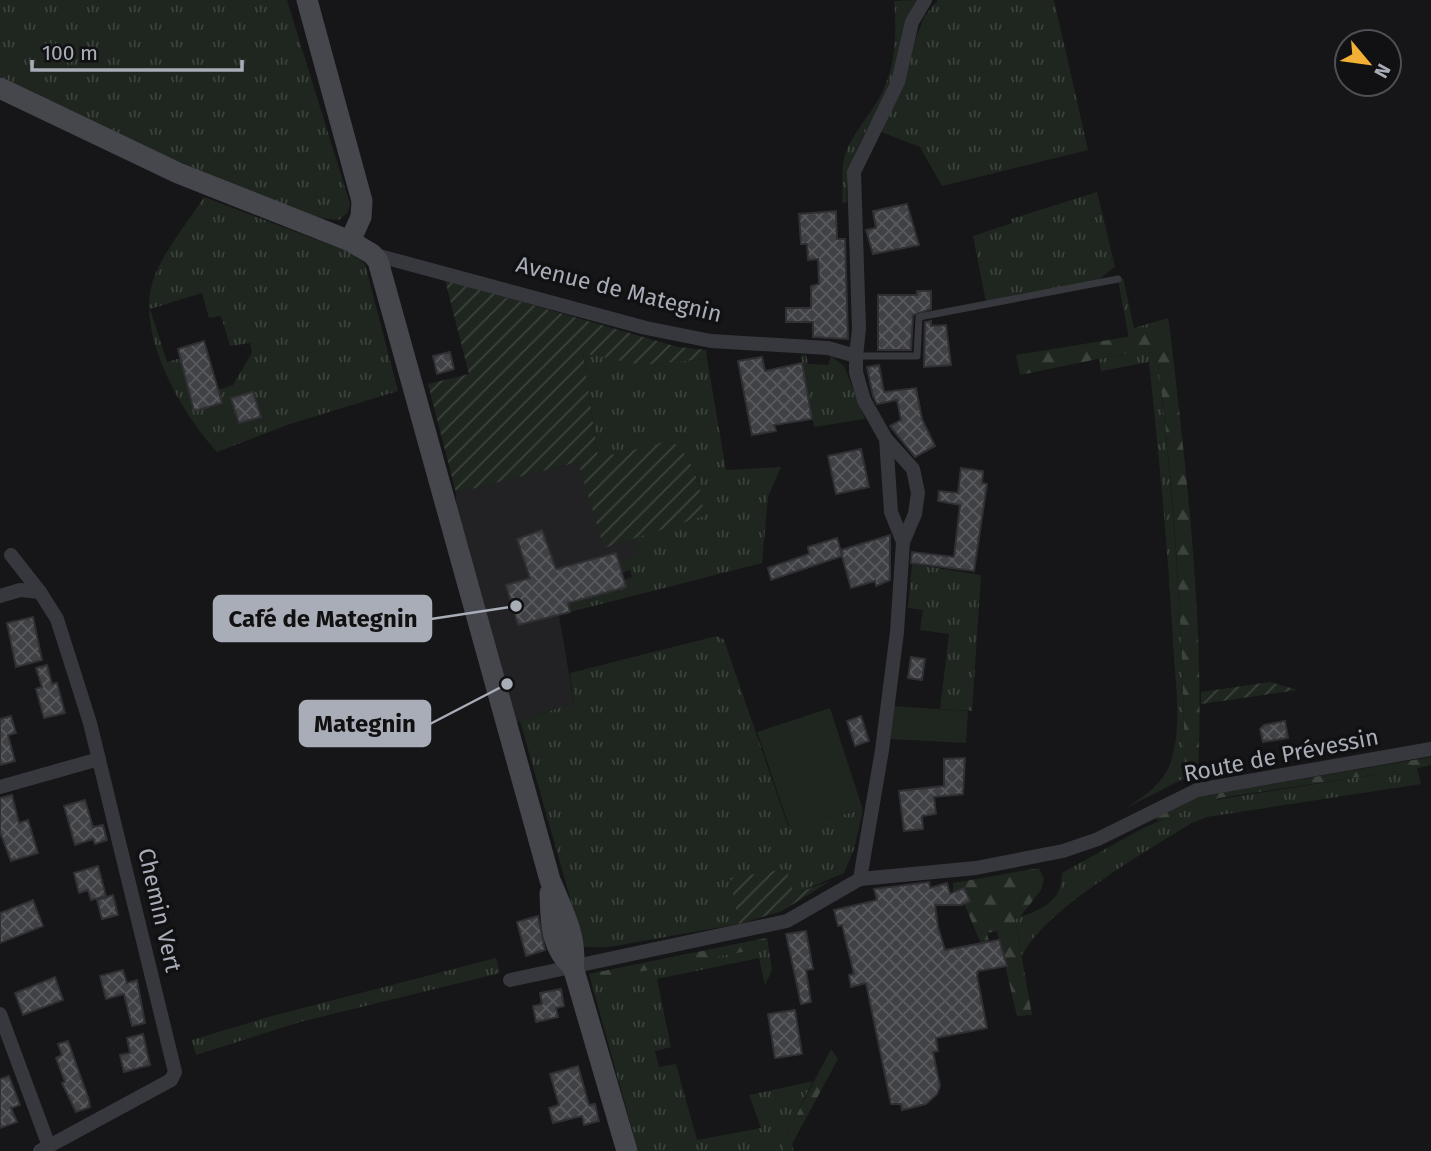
<svg xmlns="http://www.w3.org/2000/svg" width="1431" height="1151" viewBox="0 0 1431 1151" font-family="'Fira Sans',sans-serif">
<defs>
<pattern id="grass-tufts" width="24" height="20" patternUnits="userSpaceOnUse" patternTransform="scale(1.75)"><rect width="24" height="20" fill="#1e261f"/><path d="M3 7l-1-3M5 7V3M7 7l1-3M15 17l-1-3M17 17v-4M19 17l1-3" fill="none" stroke="#3c433d"/></pattern>
<pattern id="forest-firs" width="22" height="20" patternUnits="userSpaceOnUse" patternTransform="scale(1.75)"><rect width="22" height="20" fill="#1e261f"/><path d="M5 1l3.5 6h-7zM16 11l3.5 6h-7z" fill="#3c433d"/></pattern>
<pattern id="garden-furrows" width="10" height="10" patternUnits="userSpaceOnUse" patternTransform="scale(1.75)"><rect width="10" height="10" fill="#1e261f"/><path d="M-1 1l2-2M0 10L10 0M9 11l2-2" fill="none" stroke="#3c433d"/></pattern>
<pattern id="building-cross-hatch" width="8" height="8" patternUnits="userSpaceOnUse" patternTransform="scale(1.75)"><rect width="8" height="8" fill="#404145"/><path d="M0 0l8 8M0 8l8-8" fill="none" stroke="#595a5e"/></pattern>
</defs>
<rect width="100%" height="100%" fill="#161618"/>
<!-- built -->
<polygon fill="#222225" points="578,462 604,547 634,538 640,557 619,562 626,587 568,602 570,612 559,615 574,703 514,723 456,512 456,493"/>
<!-- grass -->
<g fill="url(#grass-tufts)" fill-rule="evenodd">
<path d="M 0,0 L 287,0 L 350,204 L 348,212 L 339,220 C 307,219 273,201 243,189 C 160,155 80,116 0,76 Z"/>
<path d="M 917,0 C 900,25 902,55 891,82 C 875,123 842,156 847,202 L 842,203 C 844,187 840,171 845,155 C 852,134 867,119 878,100 C 896,70 897,34 894,1 Z"/>
<polygon points="938,0 1054,0 1088,150 942,186 920,147 881,132 924,17"/>
<polygon points="1097,192 1115,267 1098,280 986,302 973,236 1012,223 1011,219"/>
<path d="M 204,197 L 349,252 L 365,264 L 398,391 L 290,424 L 217,452 C 181,413 132,329 155,275 C 166,248 188,222 204,197 ZM 202,293 L 209,318 L 221,316 L 230,346 L 250,343 L 252,353 L 233,385 L 218,390 L 194,411 L 181,358 L 167,362 L 150,309 Z"/>
<polygon points="1123,278 1134,328 1168,318 1170,330 1129,338 1118,280"/>
<path d="M 1156,347 C 1174,490 1183,634 1185,778 L 1126,808 C 1144,796 1162,785 1170,764 C 1183,728 1175,680 1173,642 C 1168,549 1159,456 1149,362 L 1101,371 L 1099,359 Z"/>
<polygon points="583,352 641,365 707,359 726,470 781,467 768,497 762,563 570,612 568,603 632,577 630,570 621,573 618,561 639,556 634,538 704,515 698,480 690,462 598,458"/>
<polygon points="801,355 806,355 808,364 828,365 831,356 844,366 865,419 814,427"/>
<polygon points="912,564 981,575 972,711 940,709 949,634 920,630 923,610 908,608"/>
<polygon points="717,636 724,640 788,826 863,810 854,849 844,873 794,894 730,878 739,924 609,947 584,947 520,721 574,703 570,673"/>
<path d="M 1417,768 L 1421,784 L 1207,817 L 1192,823 C 1149,849 1039,913 1022,957 L 1015,919 C 1040,910 1062,903 1062,873 L 1145,827 L 1208,801 Z"/>
<polygon points="767,938 772,970 765,985 759,958 657,979 671,1047 655,1051 659,1067 676,1064 697,1140 761,1128 749,1095 813,1081 787,1133 784,1151 638,1151 589,974"/>
<polygon points="496,958 500,973 300,1022 196,1055 192,1040 272,1016"/>
</g>
<!-- forest -->
<g fill="url(#forest-firs)">
<path d="M 1170,330 C 1187,478 1205,626 1198,774 L 1185,778 C 1183,634 1175,490 1156,347 L 1020,375 L 1016,355 Z"/>
<polygon points="1431,757 1431,765 1418,768 1219,798 1158,821 1154,816 1197,797"/>
<polygon points="1039,868 1044,879 1041,890 1020,917 1015,919 1032,1015 1017,1016 997,931 987,933 990,946 981,944 964,903 970,901 965,889 953,893 953,883"/>
<polygon points="767,938 768,947 591,981 589,974"/>
<polygon points="831,1049 838,1059 792,1144 794,1151 784,1151 787,1133"/>
</g>
<!-- garden -->
<g fill="url(#garden-furrows)">
<path d="M 445,280 L 678,347 L 706,350 L 707,359 L 641,365 L 583,353 L 598,458 L 671,441 C 695,458 701,488 704,516 L 604,548 L 578,462 L 456,493 L 428,384 L 469,374 Z"/>
<polygon points="1270,682 1298,690 1201,704 1201,692"/>
<polygon points="786,869 794,894 830,881 782,911 739,924 730,878"/>
</g>
<!-- pitch -->
<g fill="#1e261f">
<polygon points="894,706 968,711 966,743 890,739"/>
<polygon points="830,708 863,810 789,826 757,732"/>
</g>
<!-- building -->
<g fill="url(#building-cross-hatch)" stroke="#303034" stroke-width="2">
<polygon points="907,204 919,245 873,254 866,230 876,228 873,211"/>
<polygon points="836,211 837,239 845,239 848,339 813,337 813,322 786,322 786,308 811,308 811,286 819,284 818,259 808,260 807,244 801,244 799,214"/>
<polygon points="917,291 931,291 931,309 913,315 911,350 878,350 878,295 917,295"/>
<polygon points="931,321 931,326 946,325 951,365 924,367 925,322"/>
<polygon points="204,341 222,403 194,411 178,349"/>
<polygon points="450,352 454,369 437,374 433,356"/>
<polygon points="762,357 765,371 802,363 812,419 774,425 776,431 752,435 738,361"/>
<polygon points="879,365 884,392 916,388 922,419 935,446 915,457 890,426 901,420 897,400 877,404 873,396 867,367"/>
<polygon points="253,392 261,417 239,423 231,398"/>
<polygon points="861,449 869,487 836,494 828,456"/>
<polygon points="961,468 983,471 982,483 987,484 974,571 911,563 912,552 954,557 960,505 938,501 939,491 958,493"/>
<polygon points="542,530 556,569 616,553 626,587 568,603 570,612 518,625 506,585 530,578 517,539"/>
<polygon points="890,535 890,580 876,586 875,581 851,588 842,556 771,580 768,568 809,554 808,547 837,538 842,555 841,550"/>
<polygon points="33,617 42,660 16,667 7,623"/>
<polygon points="911,657 925,659 922,680 908,678"/>
<polygon points="47,665 52,684 57,683 65,713 44,718 36,689 42,687 36,668"/>
<polygon points="11,716 16,733 8,735 15,761 0,765 0,719"/>
<polygon points="861,716 869,741 855,746 847,721"/>
<polygon points="1285,721 1288,738 1263,742 1260,729 1264,725"/>
<polygon points="965,758 963,794 934,797 936,814 922,816 923,829 904,831 899,791 944,786 944,759"/>
<polygon points="12,795 19,823 28,820 38,853 11,861 0,832 0,798"/>
<polygon points="85,800 93,827 103,825 107,840 95,844 93,839 75,845 64,806"/>
<polygon points="98,866 106,896 91,900 88,890 79,893 74,873"/>
<polygon points="929,882 930,888 947,883 950,894 964,888 970,901 961,905 935,905 938,927 945,950 999,940 1007,966 978,971 977,976 987,1028 936,1038 938,1051 933,1052 940,1086 937,1094 926,1104 902,1110 901,1104 891,1104 866,983 851,987 849,975 854,974 842,925 838,926 834,910 877,900 874,889"/>
<polygon points="113,895 118,915 102,919 97,900"/>
<polygon points="33,900 43,926 0,943 0,913"/>
<polygon points="538,916 545,950 526,956 517,922"/>
<polygon points="806,931 813,969 806,970 811,1002 801,1004 786,934"/>
<polygon points="123,970 127,983 137,980 145,1023 132,1026 124,994 106,999 100,976"/>
<polygon points="55,977 63,1000 23,1015 15,993"/>
<polygon points="561,989 564,1006 556,1008 558,1017 536,1022 533,1006 542,1004 540,993"/>
<polygon points="795,1010 802,1054 775,1058 768,1014"/>
<polygon points="143,1034 150,1065 124,1072 120,1055 130,1053 127,1038"/>
<polygon points="68,1041 89,1100 90,1107 76,1112 62,1083 65,1082 56,1058 62,1055 58,1044"/>
<polygon points="578,1066 589,1105 595,1104 599,1121 584,1125 582,1116 553,1123 549,1108 559,1105 550,1074"/>
<polygon points="9,1076 20,1105 11,1108 17,1122 0,1128 0,1079"/>
</g>
<g fill="none" stroke-linecap="round" stroke-linejoin="round">
<!-- service -->
<polyline stroke="#37383d" stroke-width="7" points="856,356 917,356 919,317 1118,279"/>
<!-- minor -->
<g stroke="#37383d" stroke-width="14">
<polyline points="372,254 646,328 711,341 828,348 856,356 856,372 864,400 886,439 913,469 918,493 915,514 903,542 897,632 882,750 860,879"/>
<polyline points="856,356 859,329 854,172 898,82 912,22 925,0"/>
<polyline points="886,439 891,512 903,542"/>
<polyline points="11,555 40,592"/>
<polyline points="0,596 20,590 40,592 57,619 90,723 175,1072 171,1080 40,1151"/>
<polyline points="0,787 99,759"/>
<polyline points="510,980 787,921 860,879 976,868 1063,851 1098,839 1197,790 1431,749"/>
<polyline points="0,1014 49,1146"/>
</g>
<!-- secondary -->
<g stroke="#45474d" stroke-width="21">
<polyline points="307,0 362,201 361,217 350,241"/>
<path d="M 0,88 L 178,173 L 350,241 L 372,254 L 378,261 L 550,880 C 561,907 578,938 573,967 L 627,1151"/>
<path d="M 550,893 C 551,922 550,947 573,967"/>
</g>
</g>
<g text-anchor="middle" stroke-width="7" stroke-linejoin="round" paint-order="stroke">
<!-- street labels -->
<g font-size="23" fill="#a8adb8" stroke="#111113">
<text transform="translate(619 289) rotate(14)" y="8">Avenue de Mategnin</text>
<text transform="translate(1281 755) rotate(-11)" y="8">Route de Prévessin</text>
<text transform="translate(160 910) rotate(77)" y="8">Chemin Vert</text>
</g>
</g>
<!-- callouts -->
<path fill="none" stroke="#a8adb8" stroke-width="2.5" d="M516 606L431 619M507 684L430 724"/>
<g fill="#a8adb8" stroke="#111113" stroke-width="2.5">
<circle cx="516" cy="606" r="7"/>
<circle cx="507" cy="684" r="7"/>
</g>
<g fill="#a8adb8" stroke="#a8adb8" stroke-width="2.5">
<rect x="214" y="596" width="217" height="45" rx="7"/>
<rect x="300" y="701" width="130" height="45" rx="7"/>
</g>
<g font-size="24" text-anchor="middle" font-weight="bold" fill="#111">
<text x="323" y="627">Café de Mategnin</text>
<text x="365" y="732">Mategnin</text>
</g>
<!-- north arrow -->
<g transform="translate(1368 63) rotate(119)"><circle r="33" fill="#111113" stroke="#4d4f55" stroke-width="2"/>
<path d="M0-5L12 26L0 18L-12 26Z" fill="#f2b134"/>
<text y="-10" font-size="19" font-weight="bold" text-anchor="middle" fill="#a8adb8">N</text>
</g>
<!-- scale -->
<path d="M32 60v10h210v-10" fill="none" stroke="#a8adb8" stroke-width="3.5"/>
<text x="42" y="60" font-size="21" fill="#a8adb8" stroke="#111113" stroke-width="5" paint-order="stroke">100 m</text>
</svg>
